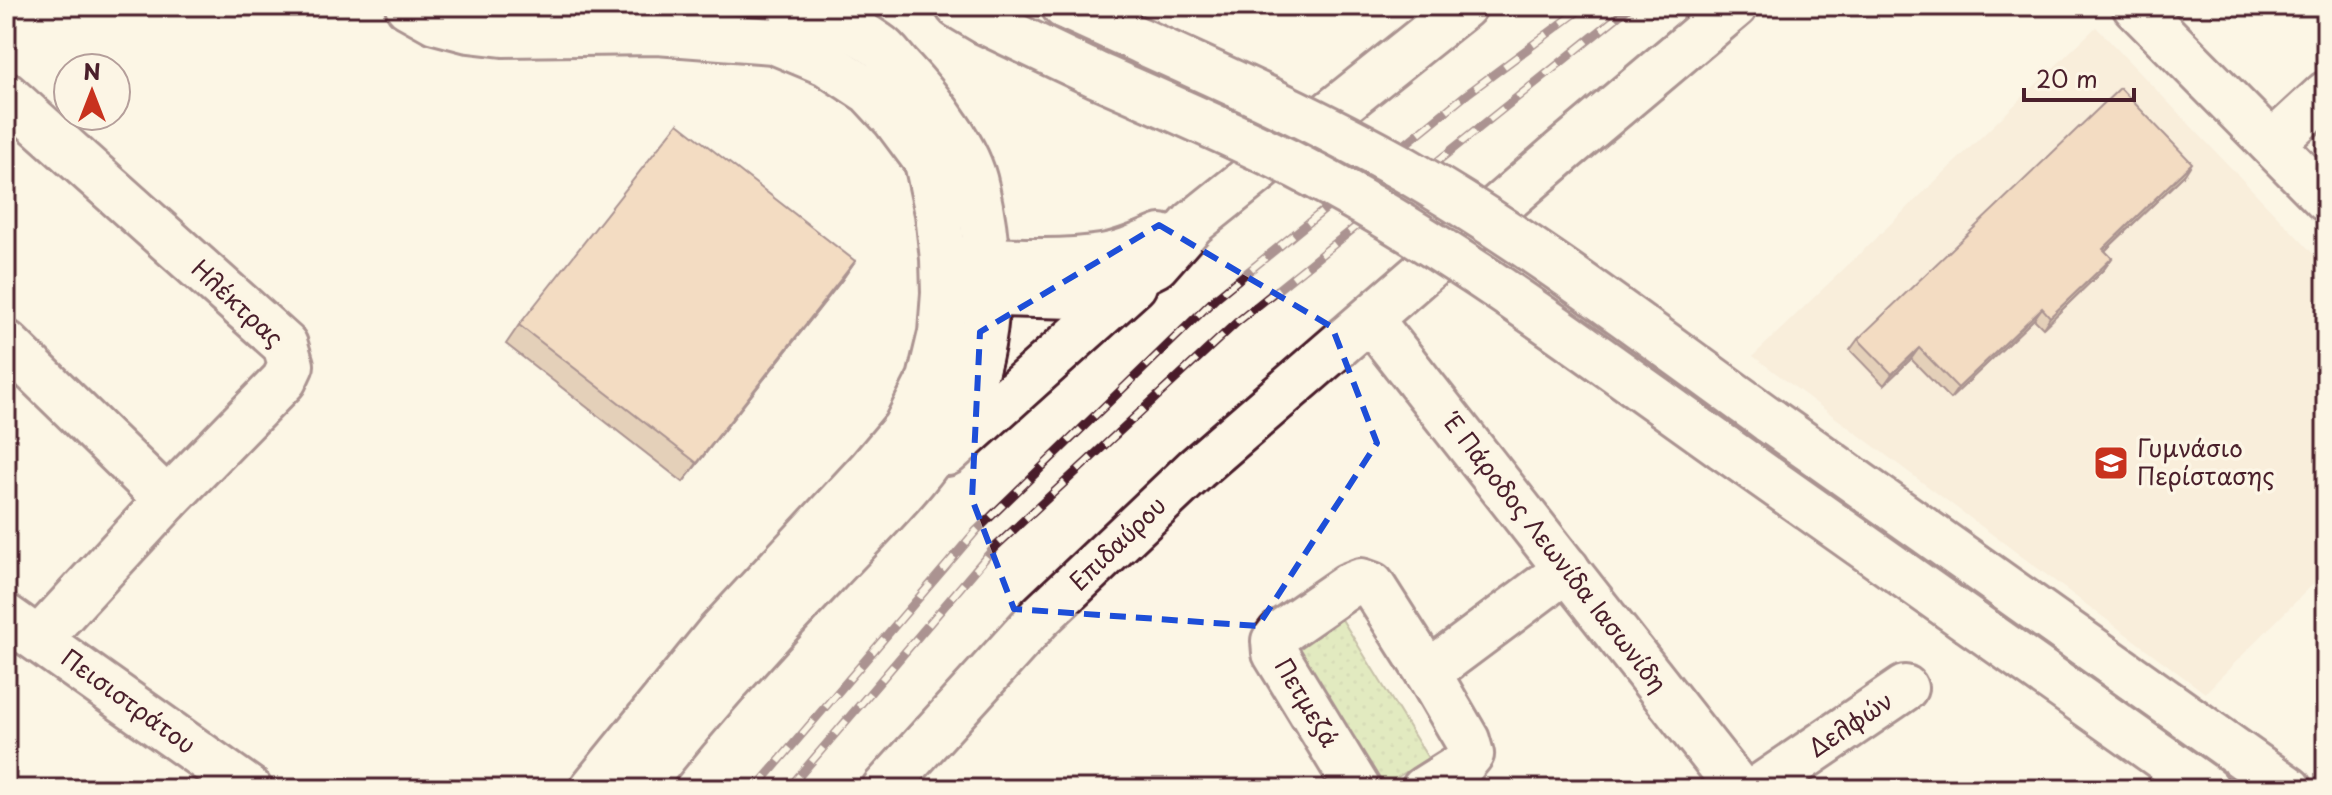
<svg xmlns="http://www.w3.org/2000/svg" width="2332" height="795" viewBox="0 0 2332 795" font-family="'Playpen Sans',sans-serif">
<defs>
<pattern id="grass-dots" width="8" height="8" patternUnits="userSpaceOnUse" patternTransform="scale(2)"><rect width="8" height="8" fill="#c4dc93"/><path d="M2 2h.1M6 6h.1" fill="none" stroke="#aabc7f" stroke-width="1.8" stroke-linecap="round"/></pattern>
</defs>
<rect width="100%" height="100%" fill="#fcf5e5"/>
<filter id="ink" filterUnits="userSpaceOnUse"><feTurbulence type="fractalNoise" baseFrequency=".0125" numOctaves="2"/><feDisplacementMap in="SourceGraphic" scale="16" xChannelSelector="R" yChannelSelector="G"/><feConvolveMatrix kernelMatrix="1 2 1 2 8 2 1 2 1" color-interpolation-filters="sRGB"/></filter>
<g filter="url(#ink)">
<!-- built -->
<polygon fill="#f6e4ce" points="2096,27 2326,267 2326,571 2205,693 1753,356"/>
<!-- grass -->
<polygon fill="url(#grass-dots)" stroke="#877e5f" stroke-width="2" points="1333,605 1428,758 1379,789 1259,653"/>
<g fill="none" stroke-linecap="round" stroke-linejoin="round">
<defs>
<g id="minor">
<polyline points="408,6 435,21 469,30 503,34 657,32 773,41 826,63 870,92 895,119 927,162 938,213 943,259 944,293 941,333 930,379 905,428 869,471 717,635 592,789"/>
<polyline points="958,6 985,22 1088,71"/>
<polyline points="1064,6 1130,36"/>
<polyline points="2135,6 2326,199"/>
<polyline points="6,95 285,345 291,365 284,380 167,500 39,639"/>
<polyline points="2273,143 2326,94"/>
<path d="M 958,259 C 1005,260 1055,264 1102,257 C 1123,254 1142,245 1161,237"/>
<polyline points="956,293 1077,296 1113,287 1156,265 1193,223 1464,6"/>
<polyline points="1370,319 1739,789"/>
<polyline points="6,343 167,500"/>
<polyline points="1769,420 2289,789"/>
<polyline points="1723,447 2207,789"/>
<polyline points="947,453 1134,285"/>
<polyline points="6,617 249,789"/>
<path d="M 638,789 C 696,714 760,644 825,575 C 873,523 930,472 962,407 C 994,341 992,257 976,187 C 972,167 960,145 948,128 C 933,105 917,86 899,67 C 892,59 886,50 878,45 C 854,28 819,12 790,6"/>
<polyline points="884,789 1040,617 1196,469 1564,150 1735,6"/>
<polyline points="1358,789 1275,653 1274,641 1280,633 1348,586 1361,581 1372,585 1428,673"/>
<polyline points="1424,789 1462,765 1471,754 1467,740 1428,673 1567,569"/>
<polyline points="1757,789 1905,688"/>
</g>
</defs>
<!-- minor casing -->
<use href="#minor" stroke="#4a1f2b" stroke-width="50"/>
<!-- minor -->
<use href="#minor" stroke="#fcf5e5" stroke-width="44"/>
<defs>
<g id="rail">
<polyline points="755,789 976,531 1217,297 1467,94 1585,6"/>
<polyline points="788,789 994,548 1236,323 1631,6"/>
</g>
</defs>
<!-- rail casing -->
<use href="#rail" stroke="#4a1f2b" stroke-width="9"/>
<!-- rail -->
<use href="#rail" stroke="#fcf5e5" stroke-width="6" stroke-dasharray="18" stroke-linecap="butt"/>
<defs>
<g id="minor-bridge">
<path d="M 1130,36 C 1223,78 1315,119 1404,169 C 1531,242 1649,334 1769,420"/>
<path d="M 1088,71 C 1158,102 1229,132 1298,167 C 1449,245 1585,349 1723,447"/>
</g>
</defs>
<!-- minor-bridge casing -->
<use href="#minor-bridge" stroke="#4a1f2b" stroke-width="50" stroke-linecap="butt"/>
<!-- minor-bridge -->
<use href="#minor-bridge" stroke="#fcf5e5" stroke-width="44"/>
</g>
<!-- wall -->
<g fill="#c8a283" stroke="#4a1f2b" stroke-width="2">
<polygon points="2185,174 2105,251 2112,258 2104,269 2043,328 2034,319 1950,399 1911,359 1884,385 1850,350 1858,339"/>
<polygon points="855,261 842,280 683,482 506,344 519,325"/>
</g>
<!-- shaded-wall -->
<g fill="#a2846a" stroke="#4a1f2b" stroke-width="2">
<polygon points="2192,163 2185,174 2095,260 2103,249"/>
<polygon points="2112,258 2104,269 2043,328 2050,317"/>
<polygon points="855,261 842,280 683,482 697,463"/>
<polygon points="2042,308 2034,319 1950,399 1958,388"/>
<polygon points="1919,348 1911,359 1884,385 1892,374"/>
</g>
<!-- building -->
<g fill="#e8bc98" stroke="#4a1f2b" stroke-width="2">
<polygon points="2120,88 2192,163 2103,249 2112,258 2050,317 2042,308 1958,388 1919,348 1892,374 1858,339"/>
<polygon points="678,123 855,261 697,463 519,325"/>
</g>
</g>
<!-- marked area -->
<path d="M0 0H2332V795H0ZM 1159,225 L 1332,327 L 1377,443 L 1258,626 L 1014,609 L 972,499 L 980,332 Z" fill="#fcf5e5" fill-opacity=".55" fill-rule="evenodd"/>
<path fill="none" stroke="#1d4ed8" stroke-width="6" stroke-dasharray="16 10" stroke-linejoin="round" d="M 1159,225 L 1332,327 L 1377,443 L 1258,626 L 1014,609 L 972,499 L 980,332 Z"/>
<!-- icons -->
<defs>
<symbol id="school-square" viewBox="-11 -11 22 22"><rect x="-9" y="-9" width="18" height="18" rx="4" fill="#c8321e" stroke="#fcf5e5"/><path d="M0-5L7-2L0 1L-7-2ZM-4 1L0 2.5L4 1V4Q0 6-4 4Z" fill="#fff"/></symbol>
</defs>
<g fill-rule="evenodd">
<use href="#school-square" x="2091" y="443" width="40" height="40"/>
</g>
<g text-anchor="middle" stroke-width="7" stroke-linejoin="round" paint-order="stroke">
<!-- street labels -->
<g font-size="24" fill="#4a1f2b" stroke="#fcf5e5">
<text transform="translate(237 304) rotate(43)" y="8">Ηλέκτρας</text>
<text transform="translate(1118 544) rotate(-44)" y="8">Επιδαύρου</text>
<text transform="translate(1555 554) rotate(52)" y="8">Ε΄ Πάροδος Λεωνίδα Ιασωνίδη</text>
<text transform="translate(128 702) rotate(36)" y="8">Πεισιστράτου</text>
<text transform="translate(1306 703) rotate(59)" y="8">Πετμεζά</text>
<text transform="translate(1851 725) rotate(-34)" y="8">Δελφών</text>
</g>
<!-- poi labels -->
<g font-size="24" fill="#4a1f2b" stroke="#fcf5e5" text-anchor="start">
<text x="2137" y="457">Γυμνάσιο<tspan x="2137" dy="28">Περίστασης</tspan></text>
</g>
</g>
<!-- margin -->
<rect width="2332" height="795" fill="none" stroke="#fcf5e5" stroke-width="32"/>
<rect x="16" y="16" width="2300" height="763" fill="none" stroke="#4a1f2b" stroke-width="3" filter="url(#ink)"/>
<!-- north arrow -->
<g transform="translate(92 92)"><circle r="38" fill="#fcf5e5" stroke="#b59f9b" stroke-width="2"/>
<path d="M0-6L14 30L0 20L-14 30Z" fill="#c8321e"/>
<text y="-12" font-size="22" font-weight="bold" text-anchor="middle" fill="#4a1f2b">N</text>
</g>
<!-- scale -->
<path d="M2024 88v12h110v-12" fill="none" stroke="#4a1f2b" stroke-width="4"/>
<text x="2036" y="88" font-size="24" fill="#4a1f2b" stroke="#fcf5e5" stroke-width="6" paint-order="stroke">20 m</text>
</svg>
